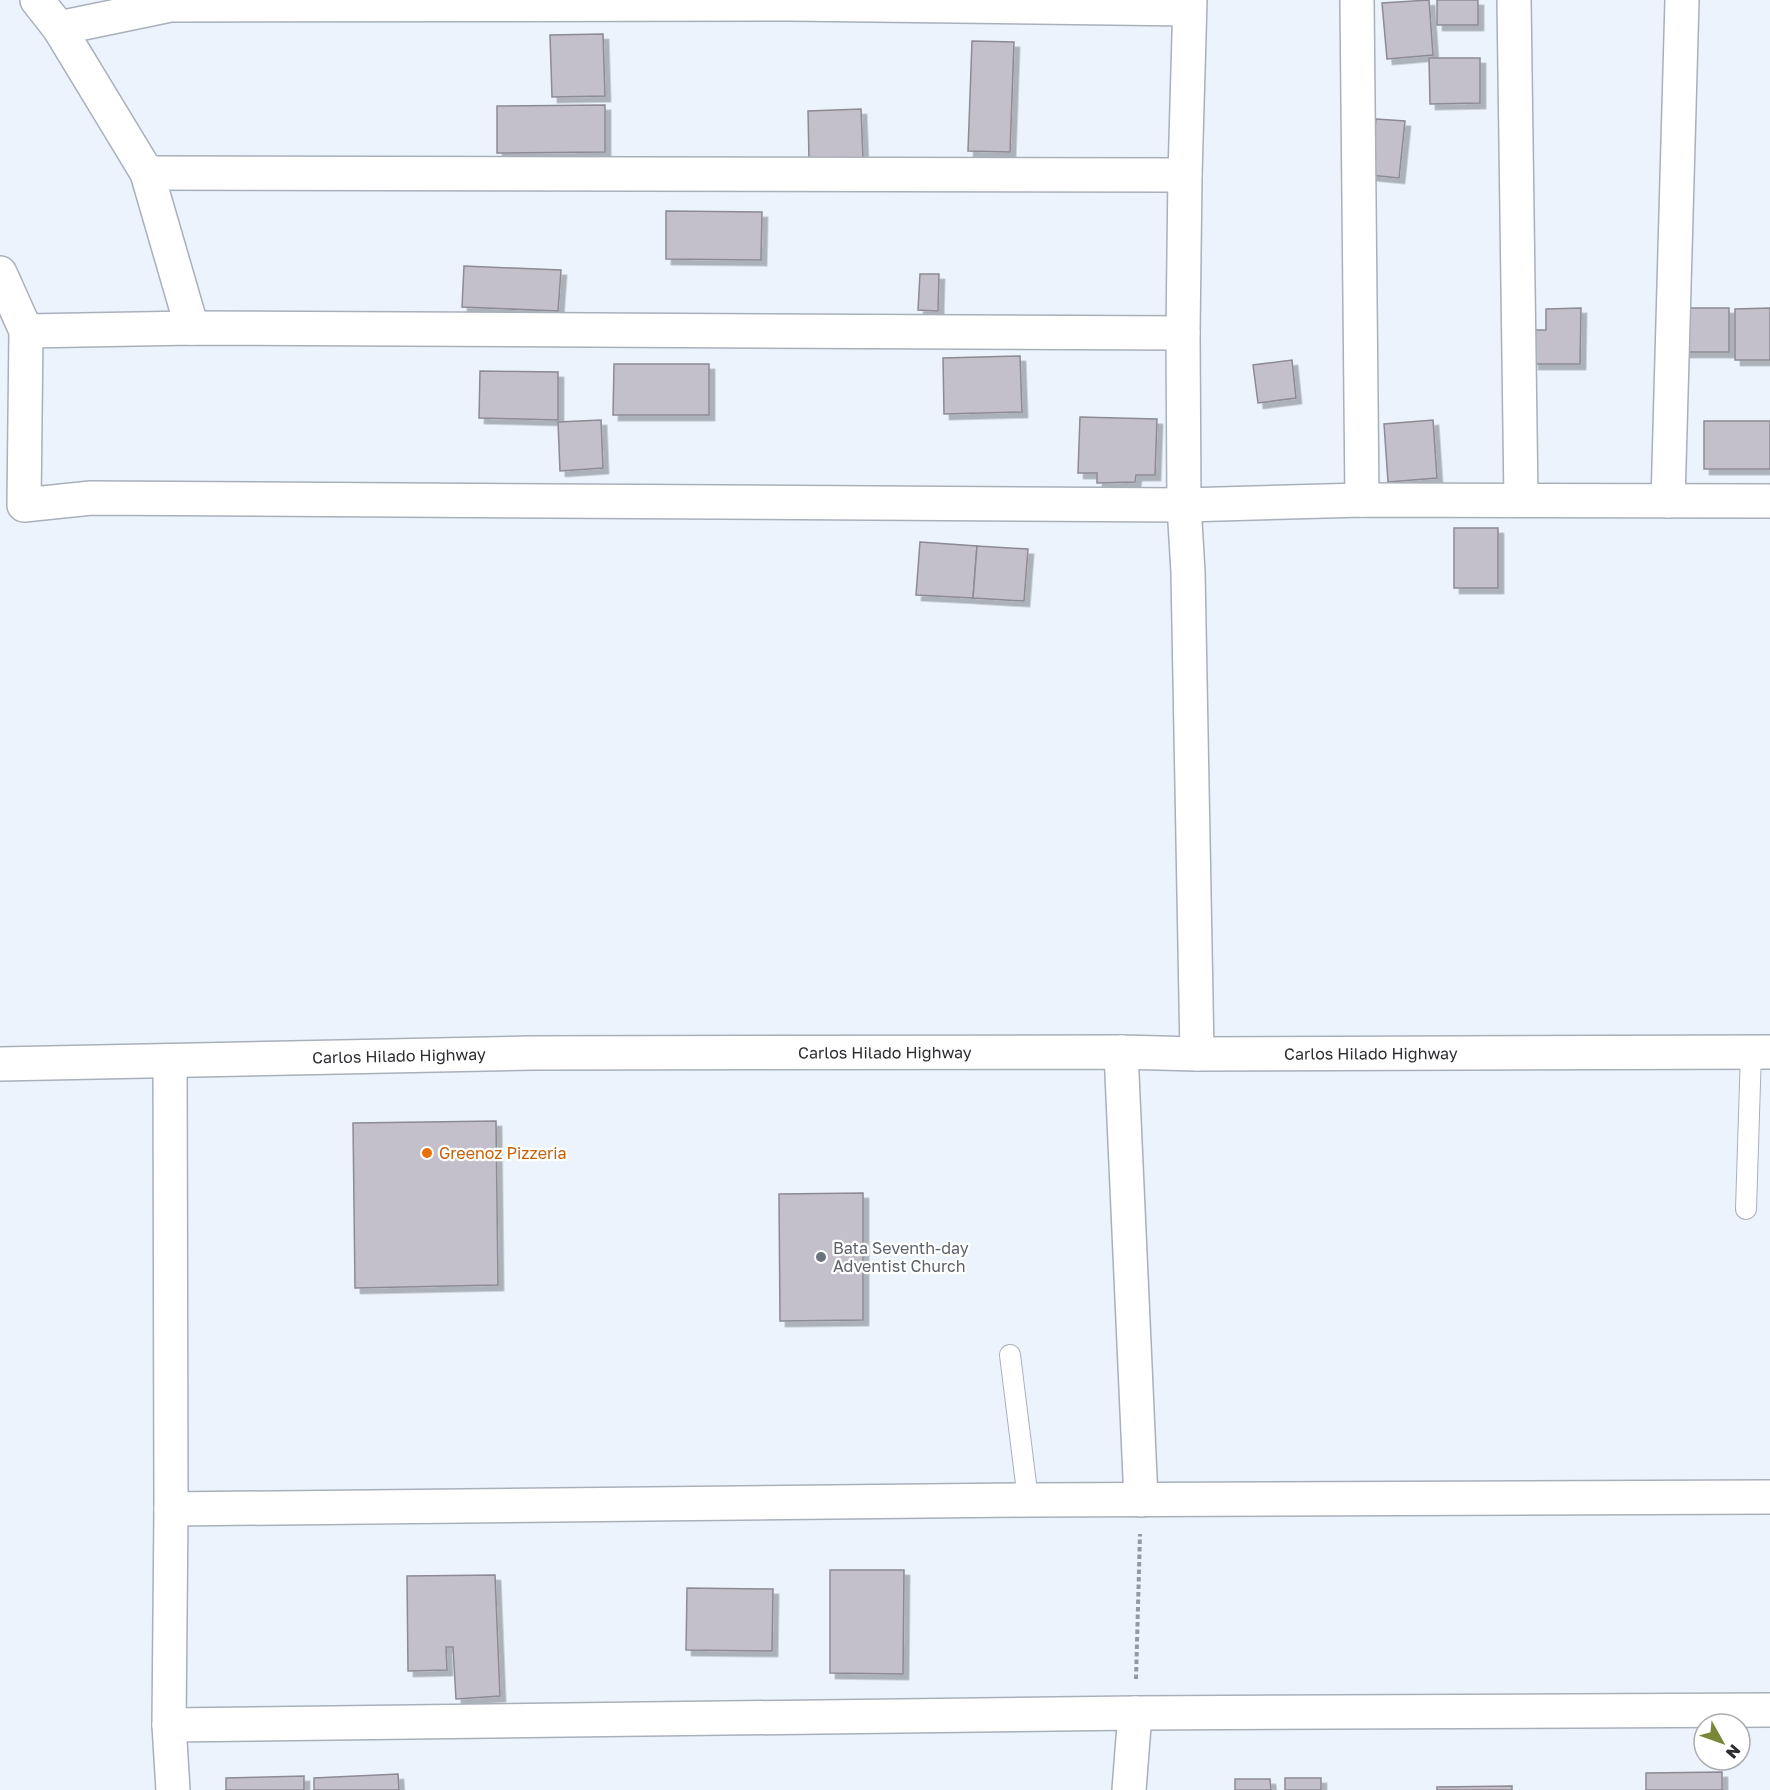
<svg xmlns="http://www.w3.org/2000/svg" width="1770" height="1790" viewBox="0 0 1770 1790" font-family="'Golos Text',sans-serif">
<defs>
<filter id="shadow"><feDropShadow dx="5.5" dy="5.5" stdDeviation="0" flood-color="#0004"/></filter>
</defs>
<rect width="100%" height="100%" fill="#ecf3fd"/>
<!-- building -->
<g fill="#c4c0cb" stroke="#8d8a94" stroke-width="1.5" filter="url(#shadow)">
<polygon points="1429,0 1433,55 1387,59 1382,3"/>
<rect x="1437" y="0" width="41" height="25"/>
<polygon points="603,34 605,96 552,97 550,35"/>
<polygon points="972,41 1014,42 1010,152 968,151"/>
<polygon points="1429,58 1480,58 1480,103 1430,104"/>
<polygon points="605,105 605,152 497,153 497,106"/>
<polygon points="861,109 863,158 809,161 808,111"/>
<polygon points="1376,119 1405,121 1399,178 1370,175"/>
<polygon points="666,211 762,212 761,260 666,259"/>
<polygon points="464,266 561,270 558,311 462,307"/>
<polygon points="920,274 939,274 938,311 918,310"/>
<polygon points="1581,308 1580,364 1533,364 1534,330 1546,330 1546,309"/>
<rect x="1684" y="308" width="45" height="44"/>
<polygon points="1770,308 1770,360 1735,360 1735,309"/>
<polygon points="1020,356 1022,412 944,414 943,358"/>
<polygon points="1292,360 1296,398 1258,403 1253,365"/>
<polygon points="614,364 709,364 709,415 613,415"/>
<polygon points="480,371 558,372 558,420 479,418"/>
<polygon points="1080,417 1157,419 1155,475 1136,475 1135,482 1097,483 1097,473 1078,473"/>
<polygon points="601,420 603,468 560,471 558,422"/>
<polygon points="1433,420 1437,478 1388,482 1384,424"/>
<rect x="1704" y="421" width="66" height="48"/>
<rect x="1454" y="528" width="44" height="60"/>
<polygon points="920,542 977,546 973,598 916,595"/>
<polygon points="977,546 1028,549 1024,601 973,598"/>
<polygon points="496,1121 498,1285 355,1288 353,1123"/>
<polygon points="863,1193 863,1320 780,1321 779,1194"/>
<polygon points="830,1570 904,1570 903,1674 830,1673"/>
<polygon points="495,1575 500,1696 456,1699 453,1647 446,1647 447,1670 408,1671 407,1576"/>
<polygon points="687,1588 773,1589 772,1651 686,1650"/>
<polygon points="1722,1772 1722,1790 1646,1790 1646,1773"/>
<polygon points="398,1774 399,1790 314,1790 314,1778"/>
<polygon points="304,1776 304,1790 226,1790 226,1778"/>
<rect x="1285" y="1778" width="36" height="12"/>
<polygon points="1235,1779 1270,1779 1271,1790 1235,1790"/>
<polygon points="1512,1786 1512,1790 1437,1790 1437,1787"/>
</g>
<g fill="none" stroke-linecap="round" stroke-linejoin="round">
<defs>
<g id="lane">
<polyline points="1746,1209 1751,1052"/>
<polyline points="1010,1355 1028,1500"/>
</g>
<g id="street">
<polyline points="37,0 59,28 147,173 192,328"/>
<polyline points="1190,0 1185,175 1183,333 1184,505 1188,572 1197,1054"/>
<polyline points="1357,0 1362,500"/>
<polyline points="1514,0 1521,500"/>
<polyline points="59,28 170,5 790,4 1189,9"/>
<polyline points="147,173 1185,175"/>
<polyline points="0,273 26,331 24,505 91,498 1184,505 1362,500 1770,501"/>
<polyline points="26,331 192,328 1183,333"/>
<polyline points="1668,501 1682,0"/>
<polyline points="1121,1052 1141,1500"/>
<polyline points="170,1061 171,1509 169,1725 173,1790"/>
<polyline points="171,1509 1028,1500 1770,1497"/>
<polyline points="169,1725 1135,1713 1770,1710"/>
<polyline points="1129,1790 1135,1713"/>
</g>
<g id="primary">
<path id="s1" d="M 0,1064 L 531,1053 L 1121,1052 L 1197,1054 L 1770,1052"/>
</g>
</defs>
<!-- lane casing -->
<use href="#lane" stroke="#a9b0ba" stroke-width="22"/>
<!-- street casing -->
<use href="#street" stroke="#a9b0ba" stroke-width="36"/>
<!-- primary casing -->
<use href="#primary" stroke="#a9b0ba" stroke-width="36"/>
<!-- path -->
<polyline stroke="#9499a0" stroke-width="4" stroke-dasharray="4.5 3" stroke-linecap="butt" points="1136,1679 1140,1534"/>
<!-- lane -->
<use href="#lane" stroke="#fff" stroke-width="20"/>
<!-- street -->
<use href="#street" stroke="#fff" stroke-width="33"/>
<!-- primary -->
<use href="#primary" stroke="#fff" stroke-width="33"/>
</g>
<!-- markers -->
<circle fill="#e8710a" stroke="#fff" stroke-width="2" cx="427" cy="1153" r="6"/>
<circle fill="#6b7280" stroke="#fff" stroke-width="2" cx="821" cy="1257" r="6"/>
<g text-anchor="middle" stroke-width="4.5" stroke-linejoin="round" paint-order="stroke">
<!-- street labels -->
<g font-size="16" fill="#2b2d31" stroke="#fff">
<text dy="6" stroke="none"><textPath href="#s1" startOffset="885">Carlos Hilado Highway</textPath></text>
<text dy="6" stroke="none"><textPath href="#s1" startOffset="1371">Carlos Hilado Highway</textPath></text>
<text dy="6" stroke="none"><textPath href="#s1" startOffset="399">Carlos Hilado Highway</textPath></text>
</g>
<!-- food labels -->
<g font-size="16" fill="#c56008" stroke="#fff" text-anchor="start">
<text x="439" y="1159">Greenoz Pizzeria</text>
</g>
<!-- worship labels -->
<g font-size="16" fill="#5b616d" stroke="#fff" text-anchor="start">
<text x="833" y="1254">Bata Seventh-day<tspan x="833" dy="18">Adventist Church</tspan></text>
</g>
</g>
<!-- north arrow -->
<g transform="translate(1722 1742) rotate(130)"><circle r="28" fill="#ffffff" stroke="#aaabad" stroke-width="1.5"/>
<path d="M0-4.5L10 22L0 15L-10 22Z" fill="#788838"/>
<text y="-9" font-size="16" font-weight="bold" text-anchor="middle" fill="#2b2d31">N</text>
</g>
</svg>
